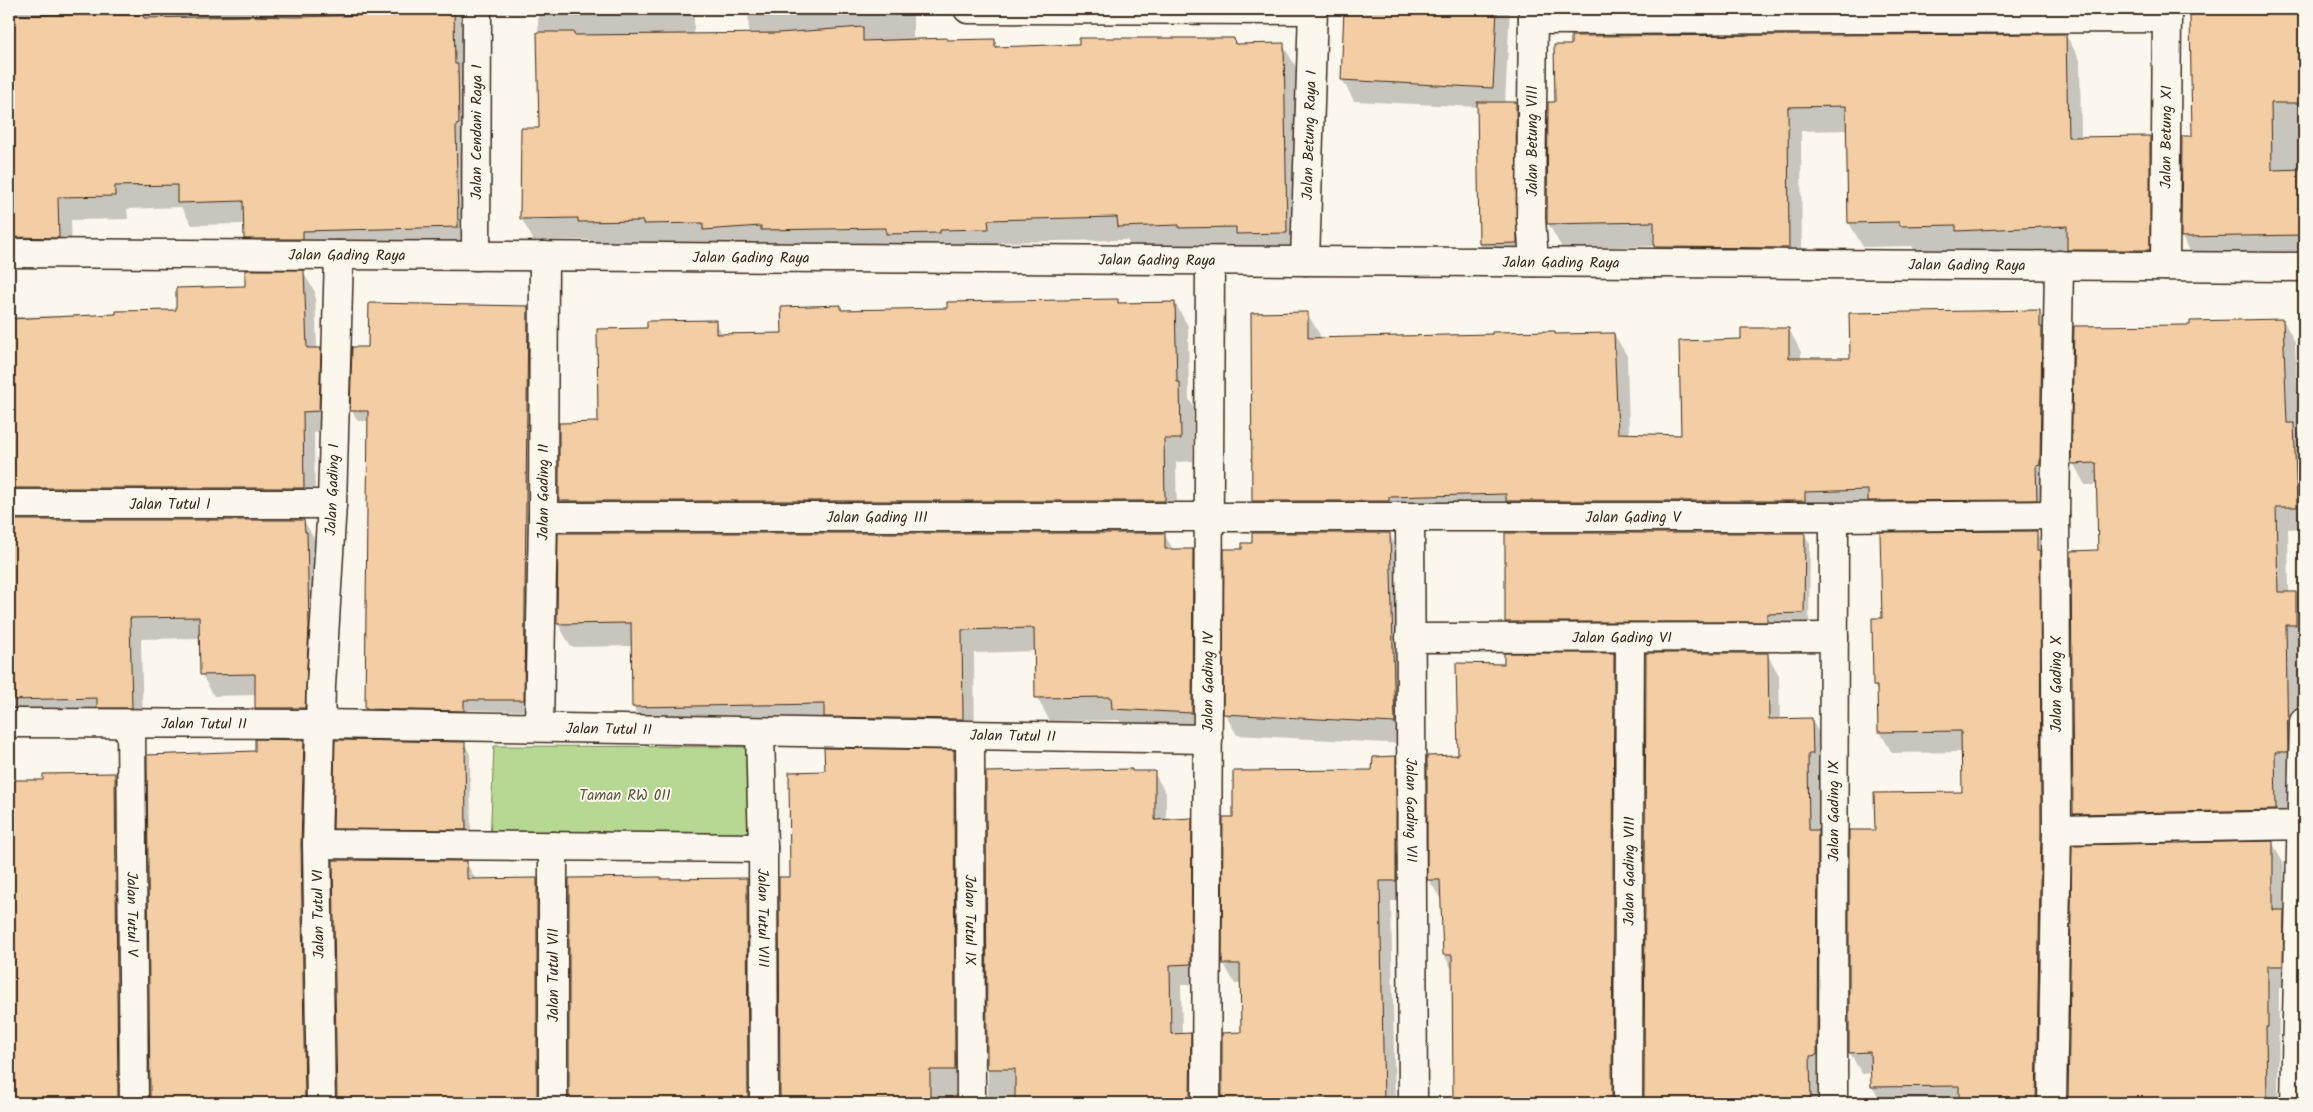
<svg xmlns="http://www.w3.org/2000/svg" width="2313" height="1112" viewBox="0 0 2313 1112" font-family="Kalam,sans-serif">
<rect width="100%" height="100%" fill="#fbf7ec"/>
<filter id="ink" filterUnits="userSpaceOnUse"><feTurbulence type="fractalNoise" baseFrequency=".02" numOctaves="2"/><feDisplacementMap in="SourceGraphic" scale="10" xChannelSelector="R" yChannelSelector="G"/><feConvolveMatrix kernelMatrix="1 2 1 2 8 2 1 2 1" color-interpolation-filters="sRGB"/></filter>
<g filter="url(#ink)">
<!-- green -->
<polygon fill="#b6d892" stroke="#788158" points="494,746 759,747 756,844 490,843"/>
<!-- shadow -->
<g fill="#0003">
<polygon points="9,9 694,9 694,35 749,34 748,9 913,9 913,41 994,40 998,48 1234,39 1237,45 1283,45 1296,67 1299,255 1132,249 1127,240 1001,242 1001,252 592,244 590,240 534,241 521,218 540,129 538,13 465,14 470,250 258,261 245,238 245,224 192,225 181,207 127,209 128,219 71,220 72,260 26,260 13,237 12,223 9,223"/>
<polygon points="1345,9 1510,9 1505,103 1516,103 1528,125 1529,264 1492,265 1480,244 1478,107 1354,101 1342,79"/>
<polygon points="2196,9 2304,9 2304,257 2195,259 2182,237 2193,137"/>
<polygon points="2066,35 2080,60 2081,138 2150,137 2164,162 2163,274 2082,274 2069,250 1971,255 1968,249 1914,250 1912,246 1863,247 1849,223 1848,130 1801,131 1802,272 1669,271 1655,246 1562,248 1548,223 1549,103"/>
<polygon points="303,272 315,292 317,349 320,349 332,370 330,432 314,432 315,509 9,515 9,317 117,315 177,311 246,288"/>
<polygon points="1117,300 1119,304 1175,303 1188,326 1189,399 1193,406 1193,461 1176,462 1177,524 573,524 560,501 560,424 600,424 649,329 715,321 723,335 783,334 840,307 843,311 948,309"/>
<polygon points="527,307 534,317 529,711 469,710 469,721 372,719 366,709 369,421 358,421 352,411 370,348"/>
<polygon points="2039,311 2052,334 2049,521 1266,523 1253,501 1252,314 1307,313 1320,335 1320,339 1554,332 1556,335 1614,334 1627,356 1629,434 1682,436 1742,340 1789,329 1801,352 1801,359 1851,359"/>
<polygon points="2283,320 2295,342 2299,434 2304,444 2304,528 2288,529 2289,593 2304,593 2304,647 2298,647 2300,774 2287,774 2288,832 2086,836 2074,814 2099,551 2098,485 2085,485 2073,463 2191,326"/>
<polygon points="9,521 304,521 316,542 316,729 268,729 256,708 256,695 214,696 202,675 201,638 141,639 143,728 9,727"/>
<polygon points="2036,532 2048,553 2048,1103 1882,1103 1872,1087 1872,1073 1862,1074 1850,1053 1877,831 1963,793 1963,752 1892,753 1880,732 1879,694 1874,686 1883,619"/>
<polygon points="1164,534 1174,551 1192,550 1206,574 1205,736 1126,732 1119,720 1050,721 1037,698 1036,651 974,653 975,742 647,730 633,707 632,646 571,647 558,624"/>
<polygon points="1389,534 1401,555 1406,744 1237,735 1225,714 1243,550"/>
<polygon points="1804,534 1810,544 1809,624 1512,632 1506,622"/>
<polygon points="1614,654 1626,675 1624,1103 1455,1103 1453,971 1444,955 1442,901 1429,880 1459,756 1505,665"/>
<polygon points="1647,654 1767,654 1779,675 1780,720 1811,719 1823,740 1824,774 1820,774 1822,1103 1645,1103"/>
<polygon points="303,741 315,762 316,1103 151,1103 148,756 257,752"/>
<polygon points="464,743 470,754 471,840 340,839 334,828"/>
<polygon points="954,752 966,772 967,1103 781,1103 780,878 791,878 826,773"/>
<polygon points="1395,757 1407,778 1407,901 1391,901 1395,1103 1223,1103 1223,1034 1242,1034 1242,984 1235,984 1224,964 1235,818 1374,771"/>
<polygon points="987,773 1154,773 1166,793 1166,821 1191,820 1203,840 1202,985 1181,985 1182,1035 1190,1035 1202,1055 1202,1103 988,1103"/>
<polygon points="115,775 127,795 129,1103 9,1103 9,782 45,781 45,776"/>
<polygon points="2272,842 2284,863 2285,914 2295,932 2294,987 2279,987 2278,1103 2069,1103 2074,847"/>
<polygon points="334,861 466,862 476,880 537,880 549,900 549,1103 338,1103"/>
<polygon points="570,879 747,879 759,900 760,1103 570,1103"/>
</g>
<!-- building -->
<g fill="#f3cda3" stroke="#3b2a1e">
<polygon points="1344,9 1497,9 1493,88 1341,80"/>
<polygon points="2196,9 2280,9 2281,14 2304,14 2304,103 2271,103 2272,170 2304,169 2304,235 2181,237 2182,136 2192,136 2190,14 2196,14"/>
<polygon points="454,13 455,64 458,64 459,124 456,125 458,227 303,231 303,239 244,239 243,201 177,203 177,185 115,186 115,196 58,197 59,238 12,237 9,105 13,104 10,15 143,15 144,18 248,16 295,17"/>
<polygon points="863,27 863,41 947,38 947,40 995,39 995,47 1079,44 1079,38 1234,38 1235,44 1284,43 1287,233 1236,234 1236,227 1179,228 1179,225 1118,227 1117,217 988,220 989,229 940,230 940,233 886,234 886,228 761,230 761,226 703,230 703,223 643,224 643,221 578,222 578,218 520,219 521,128 539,128 537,32 574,32 574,35 681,34 778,33"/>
<polygon points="2066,34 2068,137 2150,136 2150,250 2067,250 2067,226 1956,231 1956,225 1899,226 1899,222 1848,223 1846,106 1788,107 1789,248 1654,247 1654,222 1547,224 1548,102 1555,102 1554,45 1571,45 1571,36"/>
<polygon points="1477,102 1516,102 1517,243 1479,244"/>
<polygon points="245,270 304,270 307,348 321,348 319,411 303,412 304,488 9,488 9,419 12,419 9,319 116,314 116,311 176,310 176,288 245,286"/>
<polygon points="1118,299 1118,303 1175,302 1177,382 1180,382 1181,439 1164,439 1165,501 559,501 559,423 598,422 597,329 647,328 647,321 716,320 716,334 782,333 781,307 841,305 841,310 947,308 947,302"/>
<polygon points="369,303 528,306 524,700 464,700 464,711 365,709 368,411 350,411 352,347 368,347"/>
<polygon points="2040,310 2040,327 2042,327 2040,464 2036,465 2037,500 1868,501 1868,490 1805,492 1805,501 1506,501 1506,494 1389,497 1389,501 1252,501 1251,313 1308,312 1308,338 1492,334 1492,332 1555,331 1555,334 1614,333 1618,433 1681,435 1679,341 1741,339 1741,328 1789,328 1789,358 1850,358 1849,313"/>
<polygon points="2283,319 2287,423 2294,423 2297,507 2276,507 2278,592 2296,592 2296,625 2286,625 2288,752 2275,752 2276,810 2073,814 2071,551 2098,550 2096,463 2071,464 2074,326 2190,325 2190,321"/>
<polygon points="9,520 304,520 305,532 307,532 309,626 305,708 255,708 255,674 200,675 199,617 130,618 132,708 97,708 97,698 9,700"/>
<polygon points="2037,531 2037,551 2040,551 2041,830 2036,1103 1959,1103 1959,1086 1871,1087 1870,1052 1849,1053 1849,830 1875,830 1874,793 1962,792 1961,731 1878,732 1877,686 1873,686 1872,618 1882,618 1880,532"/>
<polygon points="558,533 1165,533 1165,549 1193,549 1192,713 1112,709 1111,697 1035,698 1034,628 962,630 963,719 824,717 824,704 632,707 631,623 557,624"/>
<polygon points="1252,533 1390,533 1395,723 1223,714 1224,549 1242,549 1242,543 1252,543"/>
<polygon points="1505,533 1805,533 1804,613 1767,614 1767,622 1505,622"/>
<polygon points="1504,653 1614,653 1612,1103 1453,1103 1452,955 1443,955 1440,880 1427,880 1427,756 1458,755 1456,663 1504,664"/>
<polygon points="1646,653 1768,653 1769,719 1812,718 1813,754 1808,754 1809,830 1818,830 1817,1055 1810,1056 1811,1103 1644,1103"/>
<polygon points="255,739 304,740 301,844 305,1103 150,1103 147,755 255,751"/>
<polygon points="335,740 465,742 466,830 333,829"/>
<polygon points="824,748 954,750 955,1070 930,1070 930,1100 867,1101 867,1103 780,1103 779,877 790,877 789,772 825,771"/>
<polygon points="1396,756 1396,881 1380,881 1384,1103 1334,1103 1334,1099 1222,1101 1222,1033 1241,1032 1240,964 1222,964 1223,817 1233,817 1233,771 1372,770 1373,757"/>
<polygon points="1132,769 1132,771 1155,771 1155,820 1192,818 1191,964 1170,965 1171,1034 1191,1033 1190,1101 1186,1101 1186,1103 1015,1102 1015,1069 987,1069 986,772"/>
<polygon points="115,773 118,1100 9,1103 9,780 43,780 43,774"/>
<polygon points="2273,841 2273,910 2284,910 2283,966 2268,966 2268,1027 2266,1027 2267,1103 2068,1103 2072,845"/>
<polygon points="333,860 467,861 467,879 537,878 537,1103 337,1103"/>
<polygon points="661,877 661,879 747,878 748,1103 569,1103 569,878"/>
</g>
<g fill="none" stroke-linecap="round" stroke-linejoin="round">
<defs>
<g id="minor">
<polyline points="968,9 1313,10"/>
<polyline points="1533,9 1531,218 1534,262"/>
<polyline points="1533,20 2167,18"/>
<path id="s1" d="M 9,253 L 2304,267"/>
<path id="s2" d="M 476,256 L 477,9"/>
<path id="s3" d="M 1305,261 L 1313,9"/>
<path id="s4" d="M 2165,266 L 2167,9"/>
<path id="s5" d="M 9,504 L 332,504"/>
<path id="s6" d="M 543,517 L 1834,517 L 2055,515"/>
<path id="s7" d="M 1410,518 L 1413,1103"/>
<path id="s8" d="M 1410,638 L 1834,637"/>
<path id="s9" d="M 9,723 L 320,724 L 1208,739"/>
<path id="s10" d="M 131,724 L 134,1103"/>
<path id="s11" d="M 539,727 L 543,517 L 544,256"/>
<path id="s12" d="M 760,732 L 763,848 L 764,1103"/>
<path id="s13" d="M 970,736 L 971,1103"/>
<polyline points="2057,830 2302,825"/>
<polyline points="317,844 763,848"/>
<polyline points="553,846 553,1103"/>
<path id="s14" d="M 321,1103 L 317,844 L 321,686 L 332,504 L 339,255"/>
<path id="s15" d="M 1206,1103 L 1210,261"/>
<path id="s16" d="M 1628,1103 L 1630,638"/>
<path id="s17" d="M 1833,1103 L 1834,517"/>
<polyline points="2052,1103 2057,830 2055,515 2059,265"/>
<polyline points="2295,1103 2304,722"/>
</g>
</defs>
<!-- minor casing -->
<use href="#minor" stroke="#3b2a1e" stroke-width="31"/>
<!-- minor -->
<use href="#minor" stroke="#fbf7ec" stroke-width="28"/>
</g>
</g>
<g text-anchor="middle" stroke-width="4" stroke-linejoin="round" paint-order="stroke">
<!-- street labels -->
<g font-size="15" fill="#3b2a1e" stroke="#fbf7ec">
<text dy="5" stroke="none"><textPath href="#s2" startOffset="124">Jalan Cendani Raya I</textPath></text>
<text dy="5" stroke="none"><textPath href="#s3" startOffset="126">Jalan Betung Raya I</textPath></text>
<text dy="5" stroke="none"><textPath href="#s4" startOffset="129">Jalan Betung XI</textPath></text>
<text transform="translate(1532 141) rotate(-90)" y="5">Jalan Betung VIII</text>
<text dy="5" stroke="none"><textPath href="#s1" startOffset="338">Jalan Gading Raya</textPath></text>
<text dy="5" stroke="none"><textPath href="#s1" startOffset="742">Jalan Gading Raya</textPath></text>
<text dy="5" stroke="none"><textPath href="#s1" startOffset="1148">Jalan Gading Raya</textPath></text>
<text dy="5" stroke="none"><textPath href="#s1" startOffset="1552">Jalan Gading Raya</textPath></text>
<text dy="5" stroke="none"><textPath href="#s1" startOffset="1958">Jalan Gading Raya</textPath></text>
<text dy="5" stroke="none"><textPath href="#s14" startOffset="614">Jalan Gading I</textPath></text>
<text dy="5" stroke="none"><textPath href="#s11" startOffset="235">Jalan Gading II</textPath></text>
<text dy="5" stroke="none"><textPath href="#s5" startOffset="161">Jalan Tutul I</textPath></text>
<text dy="5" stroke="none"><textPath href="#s6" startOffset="334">Jalan Gading III</textPath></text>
<text dy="5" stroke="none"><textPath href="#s6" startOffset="1090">Jalan Gading V</textPath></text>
<text dy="5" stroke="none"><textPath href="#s8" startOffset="212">Jalan Gading VI</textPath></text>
<text dy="5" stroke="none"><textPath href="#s15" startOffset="421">Jalan Gading IV</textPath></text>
<text transform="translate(2056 684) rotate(-90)" y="5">Jalan Gading X</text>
<text dy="5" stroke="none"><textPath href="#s9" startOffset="195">Jalan Tutul II</textPath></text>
<text dy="5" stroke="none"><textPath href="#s9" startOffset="600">Jalan Tutul II</textPath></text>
<text dy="5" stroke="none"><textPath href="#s9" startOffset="1004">Jalan Tutul II</textPath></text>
<text dy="5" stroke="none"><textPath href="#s7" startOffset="292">Jalan Gading VII</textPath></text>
<text dy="5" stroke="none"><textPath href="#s17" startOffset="292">Jalan Gading IX</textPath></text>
<text dy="5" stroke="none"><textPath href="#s16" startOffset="232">Jalan Gading VIII</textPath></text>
<text dy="5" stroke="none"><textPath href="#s10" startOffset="190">Jalan Tutul V</textPath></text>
<text transform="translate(318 914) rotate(-91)" y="5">Jalan Tutul VI</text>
<text dy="5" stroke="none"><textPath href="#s12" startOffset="186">Jalan Tutul VIII</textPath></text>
<text dy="5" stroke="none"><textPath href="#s13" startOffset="184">Jalan Tutul IX</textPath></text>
<text transform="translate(553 975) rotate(-90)" y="5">Jalan Tutul VII</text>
</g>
<!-- park labels -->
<g font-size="15" fill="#5a563b" stroke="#fbf7ec">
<text x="625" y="800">Taman RW 011</text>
</g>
</g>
<!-- margin -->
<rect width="2313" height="1112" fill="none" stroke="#fbf7ec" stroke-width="30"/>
<rect x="15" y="15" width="2283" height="1082" fill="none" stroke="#3b2a1e" stroke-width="2" filter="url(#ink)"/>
</svg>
